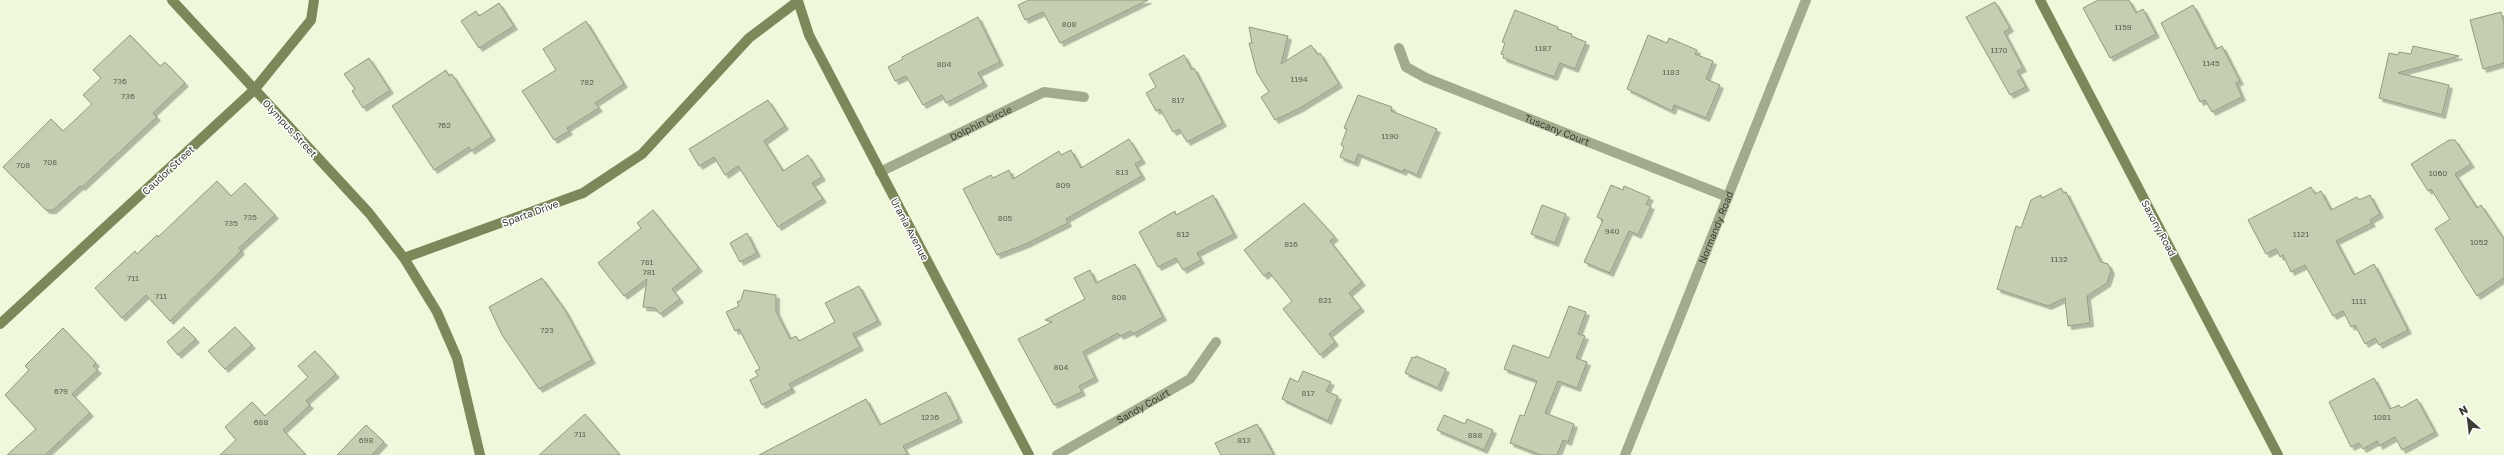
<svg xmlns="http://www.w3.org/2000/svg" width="2504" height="455" viewBox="0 0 2504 455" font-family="'Golos Text',sans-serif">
<defs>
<filter id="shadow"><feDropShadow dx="3.5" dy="3.5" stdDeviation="0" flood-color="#0004"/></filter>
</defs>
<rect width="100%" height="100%" fill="#f0f8db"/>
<!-- building -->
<g fill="#c6ceb2" stroke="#91997e" filter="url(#shadow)">
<polygon points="1029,0 1148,0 1060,43 1043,12 1025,20 1018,5"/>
<polygon points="2098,0 2129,0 2136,13 2143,9 2156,34 2110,58 2083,8"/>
<polygon points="1995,2 2010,28 2004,32 2023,68 2017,71 2026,87 2010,95 1966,17"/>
<polygon points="499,3 514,26 479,48 461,21 476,11 479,16"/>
<polygon points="2193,5 2216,49 2222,46 2240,81 2236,83 2242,97 2212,112 2205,100 2200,102 2161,23"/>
<polygon points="1515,10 1558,27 1557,29 1572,34 1571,36 1586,42 1575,69 1560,63 1554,77 1503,58 1504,55 1501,54 1505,43 1502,42"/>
<polygon points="2501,12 2504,23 2504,63 2483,69 2470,20"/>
<polygon points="978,17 1000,62 978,73 984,83 946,103 942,95 923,105 906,76 895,81 888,67 903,59 902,57"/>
<polygon points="586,21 624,84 595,103 599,108 567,128 569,131 554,140 522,91 556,70 543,49"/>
<polygon points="1249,27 1288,36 1281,64 1311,45 1318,55 1320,53 1339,84 1300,108 1275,120 1261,97 1269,92 1257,73 1249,43 1252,43"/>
<polygon points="130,35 160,66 165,62 185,83 153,113 157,117 82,187 80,186 53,210 46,210 3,167 51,119 63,131 92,104 83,95 101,78 93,70"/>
<polygon points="1648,35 1667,43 1669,38 1697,50 1695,54 1713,61 1706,79 1720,85 1706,118 1674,105 1672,111 1627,89"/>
<polygon points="2413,46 2459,56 2398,73 2449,85 2442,115 2379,98 2389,53 2398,55 2399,52 2411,54"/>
<polygon points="1184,55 1192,70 1194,68 1223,123 1187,142 1179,129 1173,132 1160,109 1156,111 1146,93 1156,87 1149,74"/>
<polygon points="369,58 390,90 363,108 352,91 355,89 344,74"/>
<polygon points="446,70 449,76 452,74 492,137 471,151 469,147 434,170 392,106"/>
<polygon points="1358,95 1392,107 1391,111 1437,129 1417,175 1404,169 1403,172 1358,154 1355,163 1340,157 1344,147 1341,145 1347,129 1344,128"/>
<polygon points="768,100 785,126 764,141 783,171 808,155 822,177 812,183 823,199 778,227 738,166 725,175 714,157 699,166 689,149"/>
<polygon points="1129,139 1142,160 1135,164 1142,176 1066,219 1068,223 1026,244 997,255 963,189 991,175 993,178 1009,170 1013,179 1059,151 1061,155 1071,150 1081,168"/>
<polygon points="2449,140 2455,140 2471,164 2455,174 2477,208 2481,205 2504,239 2504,278 2477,296 2435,229 2450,219 2431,189 2428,191 2411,164"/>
<polygon points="217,181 231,196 245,183 275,215 239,248 241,251 170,321 146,295 122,318 95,288 135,251 137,254 157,235 158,237"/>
<polygon points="1611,185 1623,190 1624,186 1650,197 1646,204 1651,206 1638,235 1629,231 1610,273 1584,262 1603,220 1597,217"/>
<polygon points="2311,187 2315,194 2321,191 2331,210 2357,197 2359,200 2370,195 2380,214 2370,220 2372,223 2336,241 2354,275 2374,264 2408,330 2379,345 2375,338 2365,344 2355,325 2351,327 2343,311 2333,316 2305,265 2291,272 2283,255 2280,257 2276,249 2266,254 2248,220"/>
<polygon points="2061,188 2064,193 2066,192 2101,262 2108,264 2111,271 2107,283 2087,296 2090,323 2068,326 2065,298 2048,306 1997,289 2016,226 2021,228 2031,200 2041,195 2042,198"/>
<polygon points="1213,195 1234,234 1197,253 1201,260 1183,270 1176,258 1158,267 1139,232 1175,211 1176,215"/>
<polygon points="1304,203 1335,237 1330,241 1362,282 1349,293 1361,308 1329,334 1335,342 1320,355 1283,309 1292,301 1269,272 1264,276 1244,250"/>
<polygon points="1542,205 1566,214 1555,243 1531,234"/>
<polygon points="653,210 699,268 672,289 680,299 660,314 655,308 643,307 647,279 624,296 598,263 641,228 637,223"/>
<polygon points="747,233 757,253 740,262 730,243"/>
<polygon points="1135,264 1163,317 1133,334 1131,331 1120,336 1118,333 1083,352 1095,378 1079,386 1082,392 1054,405 1018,339 1052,322 1045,320 1085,299 1074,278 1090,270 1096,283"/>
<polygon points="542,278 565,310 592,360 539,389 502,335 489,307"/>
<polygon points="859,286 878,321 853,334 860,347 789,384 792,389 762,405 750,380 758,376 755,371 760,369 739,329 735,331 726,312 739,306 737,302 741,300 744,290 776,295 776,311 790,339 796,336 799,341 835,322 825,303"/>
<polygon points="1569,306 1586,312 1578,334 1585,336 1576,358 1587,362 1577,388 1558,381 1545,413 1574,424 1568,442 1563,440 1557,455 1541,455 1510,443 1520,415 1524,416 1537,381 1504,369 1513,345 1549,358"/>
<polygon points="184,327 196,339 178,355 167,342"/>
<polygon points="235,327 252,345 225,369 208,351"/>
<polygon points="63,328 96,363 93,366 98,370 72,394 90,413 45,455 7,455 36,429 5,395 29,370 25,366"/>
<polygon points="315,351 336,374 306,401 310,405 283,430 306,455 220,455 236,440 225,427 252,402 265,416 308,377 298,366"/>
<polygon points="1416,356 1446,369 1438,388 1405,373 1412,357 1415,358"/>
<polygon points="1303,371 1331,382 1326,391 1338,396 1328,421 1282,399 1290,378 1298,382"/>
<polygon points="2374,378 2390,409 2399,405 2401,408 2417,399 2435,432 2402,450 2395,437 2379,446 2377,441 2363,449 2359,443 2351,447 2329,402"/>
<polygon points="946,392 959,419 903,446 908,455 759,455 866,399 880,425"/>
<polygon points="585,414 620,455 539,455 567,430"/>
<polygon points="1444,415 1465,424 1467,419 1493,430 1484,450 1437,430"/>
<polygon points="1257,424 1274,455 1221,455 1215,443"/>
<polygon points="366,425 384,442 372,455 337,455"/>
</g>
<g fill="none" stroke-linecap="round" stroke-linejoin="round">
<!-- street -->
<g stroke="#a2ab8c" stroke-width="10">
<path id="s1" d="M 1399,48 L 1406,67 L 1426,78 L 1728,197"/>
<path id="s2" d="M 880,172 L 1044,92 L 1084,97"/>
<path id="s3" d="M 1057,455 L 1190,379 L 1216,342"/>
<path id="s4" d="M 1625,455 L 1806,0"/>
</g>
<!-- secondary -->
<g stroke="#7b8859" stroke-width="10">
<polyline points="172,0 369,213 404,258 437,312 457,358 480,455"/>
<polyline points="2040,0 2278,455"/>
<polyline points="404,258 583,193 642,154 749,38 798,1 809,35 1029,455"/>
<polyline points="0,324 254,90 311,20 314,0"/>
</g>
</g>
<g text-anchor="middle" stroke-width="3" stroke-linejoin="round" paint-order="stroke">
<!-- number labels -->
<g font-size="8" fill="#5e6253">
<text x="1069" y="27">808</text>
<text x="2123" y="30">1159</text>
<text x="1543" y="51">1187</text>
<text x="1999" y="53">1170</text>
<text x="2211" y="66">1145</text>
<text x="944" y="67">804</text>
<text x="1671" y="75">1183</text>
<text x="1299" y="82">1194</text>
<text x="120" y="84">736</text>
<text x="587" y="85">782</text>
<text x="128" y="99">736</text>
<text x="1178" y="103">817</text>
<text x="444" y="128">762</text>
<text x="1390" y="139">1190</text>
<text x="50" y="165">708</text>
<text x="23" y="168">708</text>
<text x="1122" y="175">813</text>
<text x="2438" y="176">1060</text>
<text x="1063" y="188">809</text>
<text x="250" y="220">735</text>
<text x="1005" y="221">805</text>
<text x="231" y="226">735</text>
<text x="1612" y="234">940</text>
<text x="1183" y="237">812</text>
<text x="2301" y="237">1121</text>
<text x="2479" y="245">1052</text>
<text x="1291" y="247">816</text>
<text x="2059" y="262">1132</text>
<text x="647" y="265">781</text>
<text x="649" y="275">781</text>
<text x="133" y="281">711</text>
<text x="161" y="299">711</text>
<text x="1119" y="300">808</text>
<text x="1325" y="303">821</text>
<text x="2359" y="304">1111</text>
<text x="547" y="333">723</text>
<text x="1061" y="370">804</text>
<text x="61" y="394">679</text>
<text x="1308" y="396">817</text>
<text x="930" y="420">1236</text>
<text x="2382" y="420">1081</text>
<text x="261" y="425">688</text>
<text x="580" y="437">711</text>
<text x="1475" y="438">888</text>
<text x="366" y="443">698</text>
<text x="1244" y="443">813</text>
</g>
<!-- street labels -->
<g font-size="10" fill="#3b3e33" stroke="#fff">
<text dy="4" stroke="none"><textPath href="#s2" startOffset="112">Dolphin Circle</textPath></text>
<text transform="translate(290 128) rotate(47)" y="4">Olympus Street</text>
<text dy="4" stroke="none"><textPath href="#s1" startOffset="184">Tuscany Court</textPath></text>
<text transform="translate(168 170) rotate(-43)" y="4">Caudor Street</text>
<text transform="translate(530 213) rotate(-20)" y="4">Sparta Drive</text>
<text dy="4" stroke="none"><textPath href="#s4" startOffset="245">Normandy Road</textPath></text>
<text transform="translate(2159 228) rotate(62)" y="4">Saxony Road</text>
<text transform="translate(910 229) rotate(62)" y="4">Urania Avenue</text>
<text dy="4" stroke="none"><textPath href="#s3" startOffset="99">Sandy Court</textPath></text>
</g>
</g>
<!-- north arrow -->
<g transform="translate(2468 419) rotate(332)" stroke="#ffffff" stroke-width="3" paint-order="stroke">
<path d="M0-3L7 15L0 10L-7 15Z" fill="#3b3e33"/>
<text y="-6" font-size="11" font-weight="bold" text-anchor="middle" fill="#3b3e33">N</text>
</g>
</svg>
